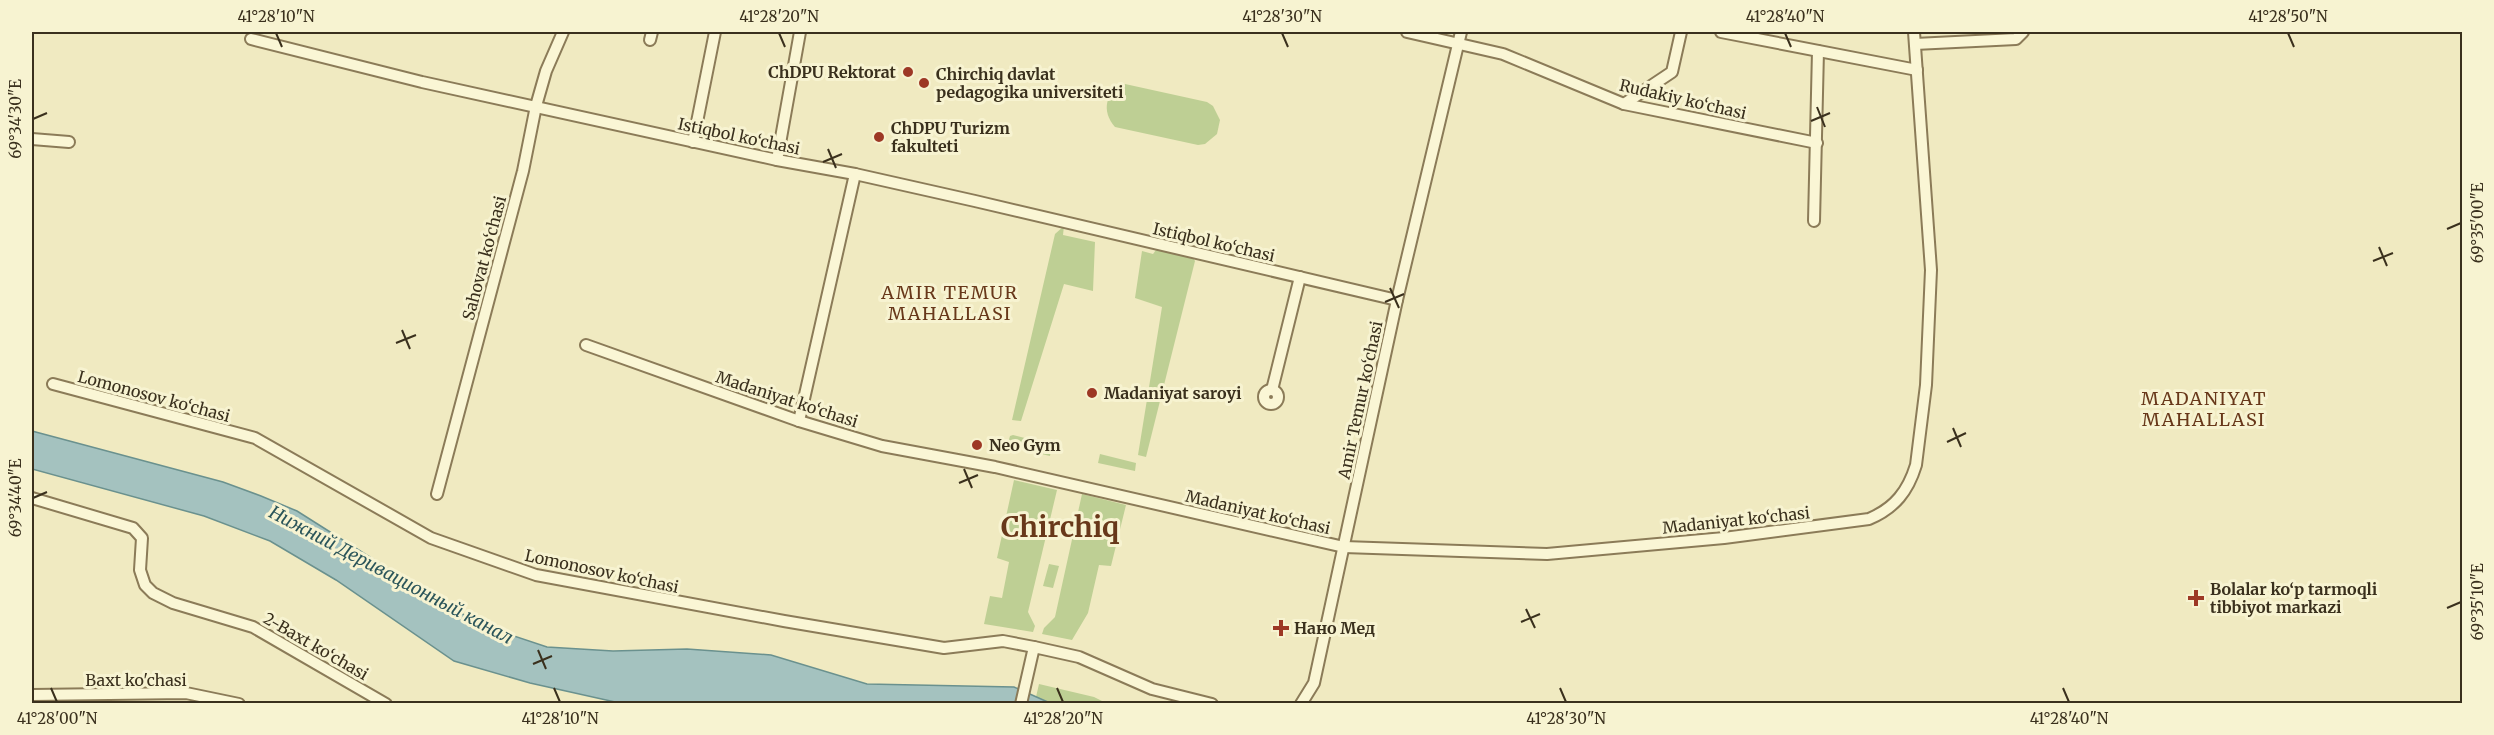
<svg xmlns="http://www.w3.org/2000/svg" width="2494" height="735" viewBox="0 0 2494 735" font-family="Merriweather,serif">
<rect width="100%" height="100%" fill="#f0eac1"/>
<!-- green -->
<g fill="#becf94">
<path d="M 1125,84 L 1207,102 L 1213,106 L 1220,120 L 1217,134 L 1205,144 L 1198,145 L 1115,127 C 1101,111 1105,92 1125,84 Z"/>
<polygon points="1064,226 1063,235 1095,242 1093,291 1064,284 1021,421 1012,420 1055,234"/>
<polygon points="1163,249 1192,256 1195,261 1146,457 1138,455 1162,307 1135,298 1142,251 1153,254 1156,250"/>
<polygon points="1013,435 1052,445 1050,456 1012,447 1008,443 1010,436"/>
<polygon points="1100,454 1136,463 1135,471 1098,463"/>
<polygon points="1014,480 1057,490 1028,612 1035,626 1033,632 984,624 990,596 1002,598 1009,562 997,558"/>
<polygon points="1082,494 1126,505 1111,566 1099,565 1088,613 1072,640 1042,634 1044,628 1055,617"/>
<polygon points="1049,564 1059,566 1053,588 1043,586"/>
<polygon points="1039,684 1094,697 1106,703 1050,703 1036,697"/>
</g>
<!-- water -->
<polygon fill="#a4c2bf" stroke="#6a918e" stroke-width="1.5" points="32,431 223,482 261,496 297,511 395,573 424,589 478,624 547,647 613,651 687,649 771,655 867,684 1014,687 1050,703 624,704 530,683 454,661 336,580 270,541 204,516 32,469"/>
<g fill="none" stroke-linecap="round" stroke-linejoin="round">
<defs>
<g id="minor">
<polyline points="1407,32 1503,54 1624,104 1817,143"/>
<polyline points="1721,32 1917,70"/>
<polyline points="251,39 422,82 777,160 855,174 975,201 1397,300"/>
<polyline points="650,40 652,32"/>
<polyline points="1915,44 2016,39 2023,32"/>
<polyline points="1624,104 1672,72 1681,32"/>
<polyline points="32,139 69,142"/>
<polyline points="693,142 715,32"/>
<polyline points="777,160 800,32"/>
<polyline points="1814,221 1818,51"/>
<path d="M 586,345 L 799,421 L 882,446 L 995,467 L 1344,547 L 1547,554 L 1724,538 L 1869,519 C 1895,508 1908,491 1916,465 L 1926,385 L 1931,270 L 1914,32"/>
<polyline points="53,384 255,438 431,538 536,575 784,621 944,648 1003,641 1034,647"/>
<circle cx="1271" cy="397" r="7"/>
<polyline points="1272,390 1300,277"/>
<polyline points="799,421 855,174"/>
<polyline points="437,494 523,171 536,106 546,71 563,32"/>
<polyline points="32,498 133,528 142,538 140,570 145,585 153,593 173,603 253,627 386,704"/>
<polyline points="32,695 186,693 239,704"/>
<polyline points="1021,704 1034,647 1079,657 1152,689 1212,704"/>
<polyline points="1301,704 1314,683 1397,300 1461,32"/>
</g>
</defs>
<!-- minor casing -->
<use href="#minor" stroke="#8b7b58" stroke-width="14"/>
<!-- minor -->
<use href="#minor" stroke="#faf6d5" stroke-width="10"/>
</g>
<!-- ticks -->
<path fill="none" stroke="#3a301d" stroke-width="2" d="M 276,33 L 282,47M 779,33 L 785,47M 1282,33 L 1288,47M 1785,33 L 1791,47M 2288,33 L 2294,47M 1817,107 L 1825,127M 33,119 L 47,113M 1811,121 L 1830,113M 828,149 L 836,168M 823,162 L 842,154M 2447,229 L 2461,223M 2379,247 L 2387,266M 2373,261 L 2393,253M 1390,288 L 1399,308M 1385,302 L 1404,294M 402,330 L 410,349M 396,343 L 416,335M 1953,428 L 1961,447M 1947,442 L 1966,433M 964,469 L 972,488M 959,483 L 978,475M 33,498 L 47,492M 2447,608 L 2461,602M 1526,609 L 1535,628M 1521,622 L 1540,614M 538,650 L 546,669M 533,664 L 552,656M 51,688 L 57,702M 554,688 L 560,702M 1057,688 L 1063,702M 1560,688 L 1566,702M 2063,688 L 2069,702"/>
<!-- markers -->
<g fill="#9d3825" stroke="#f7f3d1" stroke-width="2">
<circle cx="908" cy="72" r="6"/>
<circle cx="924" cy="83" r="6"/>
<circle cx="879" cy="137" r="6"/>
<circle cx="1092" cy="393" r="6"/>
<circle cx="977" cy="445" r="6"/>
<path d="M2193 589h6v6h6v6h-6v6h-6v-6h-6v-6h6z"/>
<path d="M1278 619h6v6h6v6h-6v6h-6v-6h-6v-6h6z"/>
</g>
<g text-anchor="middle" stroke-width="6" stroke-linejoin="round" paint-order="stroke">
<!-- poi labels -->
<g font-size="16" font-weight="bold" fill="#3a301d" stroke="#f7f3d1" text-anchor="start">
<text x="896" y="78" text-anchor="end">ChDPU Rektorat</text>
<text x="936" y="80">Chirchiq davlat<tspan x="936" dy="18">pedagogika universiteti</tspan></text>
<text x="891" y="134">ChDPU Turizm<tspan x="891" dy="18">fakulteti</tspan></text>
<text x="1104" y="399">Madaniyat saroyi</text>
<text x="989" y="451">Neo Gym</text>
<text x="2210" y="595">Bolalar ko‘p tarmoqli<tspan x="2210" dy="18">tibbiyot markazi</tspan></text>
<text x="1294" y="634">Нано Мед</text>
</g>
<!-- street labels -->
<g font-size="16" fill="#3a301d" stroke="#f7f3d1">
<text transform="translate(1683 99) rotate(13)" y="6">Rudakiy ko‘chasi</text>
<text transform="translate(739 136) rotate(12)" y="6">Istiqbol ko‘chasi</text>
<text transform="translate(1214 242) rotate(13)" y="6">Istiqbol ko‘chasi</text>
<text transform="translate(484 258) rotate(-75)" y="6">Sahovat ko‘chasi</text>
<text transform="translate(154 396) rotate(15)" y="6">Lomonosov ko‘chasi</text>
<text transform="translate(787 399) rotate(18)" y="6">Madaniyat ko‘chasi</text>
<text transform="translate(1360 400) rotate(-78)" y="6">Amir Temur ko‘chasi</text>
<text transform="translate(1258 512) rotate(13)" y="6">Madaniyat ko‘chasi</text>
<text transform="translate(1736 520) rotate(-6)" y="6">Madaniyat ko‘chasi</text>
<text transform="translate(602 571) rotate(12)" y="6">Lomonosov ko‘chasi</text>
<text transform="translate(316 646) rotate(30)" y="6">2-Baxt ko‘chasi</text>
<text x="136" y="686">Baxt ko'chasi</text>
</g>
<!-- neighbourhood labels -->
<g font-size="18" letter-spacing="1.5" fill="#68381a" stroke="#f7f3d1">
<text x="950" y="299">AMIR TEMUR<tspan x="950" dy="21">MAHALLASI</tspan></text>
<text x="2204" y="405">MADANIYAT<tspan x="2204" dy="21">MAHALLASI</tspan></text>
</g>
<!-- water labels -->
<g font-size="18" font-style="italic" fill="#2b555a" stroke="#f7f3d1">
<text transform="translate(391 575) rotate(28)" y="6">Нижний Деривационный канал</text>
</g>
<!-- town labels -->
<g font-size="28" font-weight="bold" fill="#68381a" stroke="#f7f3d1">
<text x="1060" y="537">Chirchiq</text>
</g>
</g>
<!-- border -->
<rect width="2494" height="735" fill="none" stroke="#f7f3d1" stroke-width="66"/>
<rect x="33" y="33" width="2428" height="669" fill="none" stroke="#3a301d" stroke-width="2"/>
<g font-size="15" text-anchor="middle" fill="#3a301d">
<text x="276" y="22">41°28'10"N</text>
<text x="779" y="22">41°28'20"N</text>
<text x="1282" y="22">41°28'30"N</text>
<text x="1785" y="22">41°28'40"N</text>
<text x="2288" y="22">41°28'50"N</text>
<text transform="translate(16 119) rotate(-90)" y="5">69°34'30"E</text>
<text transform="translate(2478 223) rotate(-90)" y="5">69°35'00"E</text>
<text transform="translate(16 498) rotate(-90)" y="5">69°34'40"E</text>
<text transform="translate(2478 602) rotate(-90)" y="5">69°35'10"E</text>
<text x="57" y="724">41°28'00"N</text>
<text x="560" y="724">41°28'10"N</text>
<text x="1063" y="724">41°28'20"N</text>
<text x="1566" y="724">41°28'30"N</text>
<text x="2069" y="724">41°28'40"N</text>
</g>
</svg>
